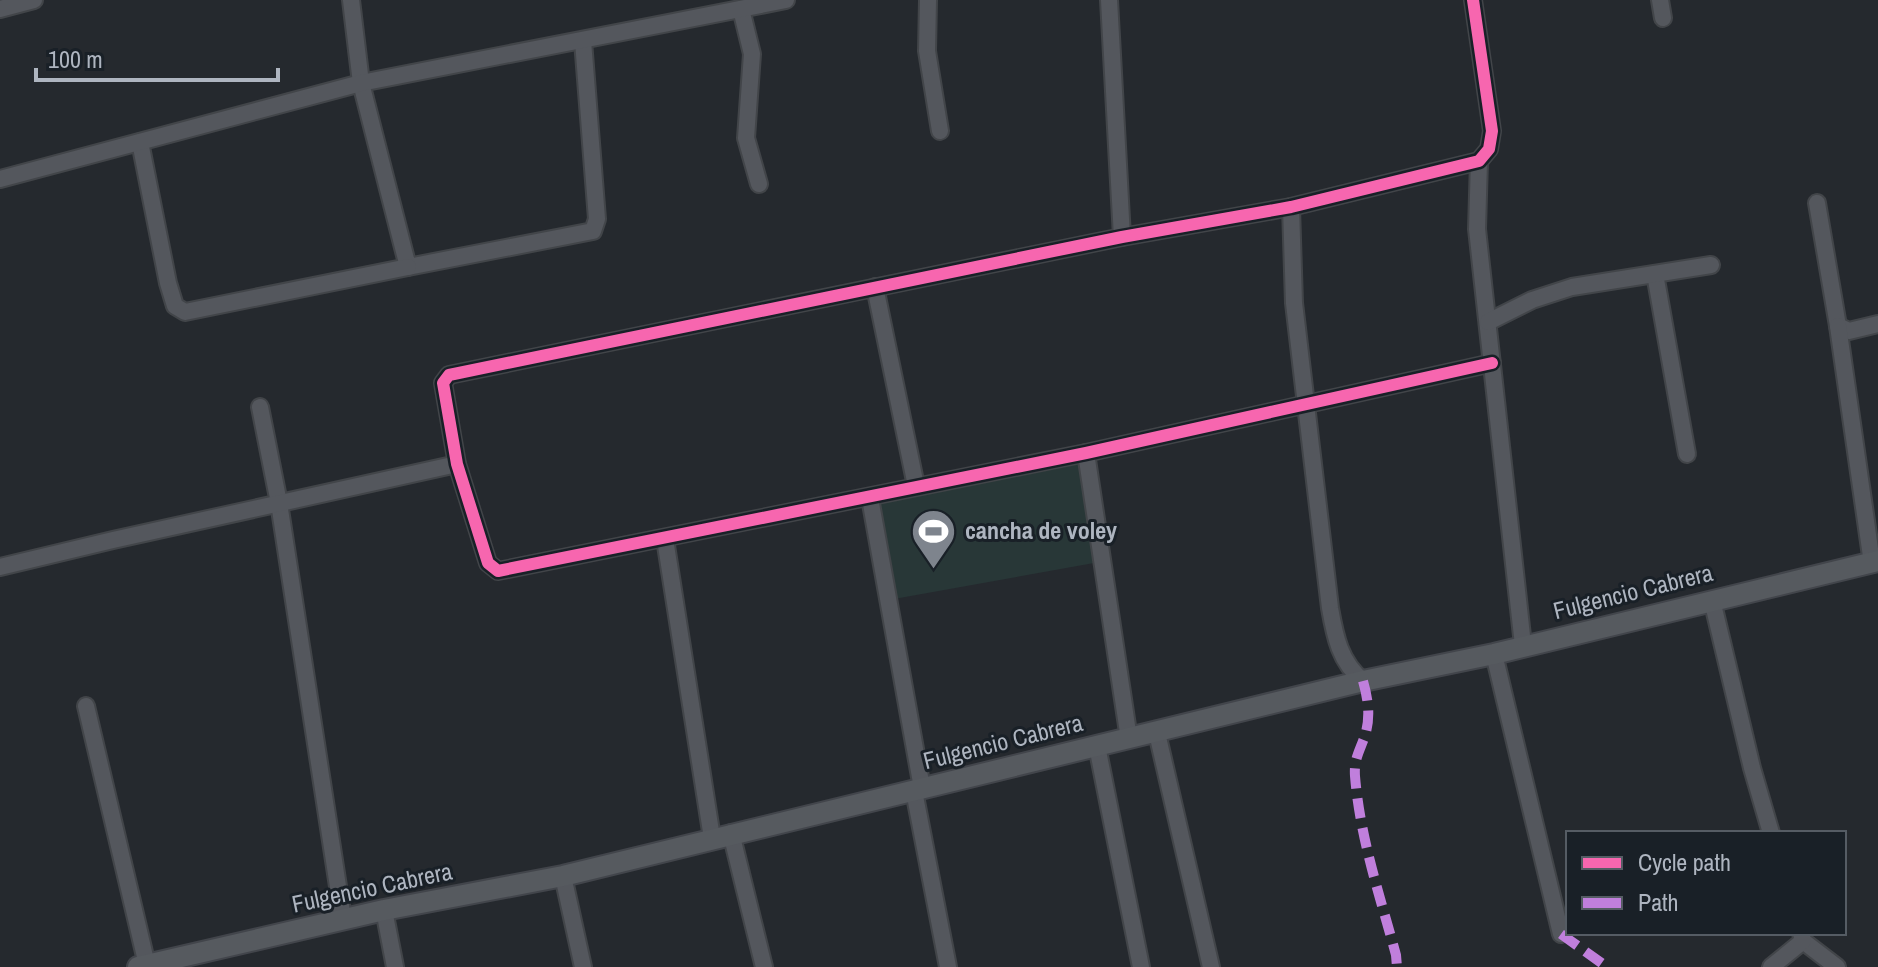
<svg xmlns="http://www.w3.org/2000/svg" width="1878" height="967" viewBox="0 0 1878 967" font-family="'Archivo Narrow',sans-serif">
<rect width="100%" height="100%" fill="#25292e"/>
<!-- green -->
<polygon fill="#283737" points="1080,464 1094,563 894,599 878,504"/>
<g fill="none" stroke-linecap="round" stroke-linejoin="round">
<defs>
<g id="minor">
<polyline points="351,0 361,83 408,267 593,231 597,219 583,41"/>
<polyline points="928,0 927,51 940,131"/>
<polyline points="1109,0 1122,237"/>
<polyline points="1473,0 1492,131 1489,149 1479,161 1291,207 1122,237 449,375 443,383 457,464 488,563 498,571 1086,453 1492,363"/>
<polyline points="1660,0 1663,18"/>
<polyline points="0,9 34,0"/>
<polyline points="741,9 752,54 746,138 759,184"/>
<polyline points="140,142 168,283 175,306 185,312 408,267"/>
<polyline points="1479,161 1477,229 1523,645"/>
<polyline points="0,179 361,83 786,0"/>
<polyline points="1817,203 1838,326 1849,331 1878,324"/>
<path d="M 1291,207 L 1294,303 L 1330,608 C 1335,637 1340,662 1363,681"/>
<polyline points="1655,274 1687,454"/>
<polyline points="875,287 916,486"/>
<polyline points="1488,322 1532,300 1572,287 1711,265"/>
<polyline points="1838,326 1872,563"/>
<polyline points="260,407 279,503 343,919"/>
<polyline points="1086,453 1129,739"/>
<polyline points="870,498 922,788"/>
<polyline points="665,539 712,838"/>
<polyline points="0,567 113,540 457,464"/>
<polyline points="1712,600 1752,768 1771,833"/>
<polyline points="1494,654 1561,934"/>
<polyline points="86,706 147,965"/>
<polyline points="1157,733 1211,967"/>
<polyline points="1097,746 1141,967"/>
<polyline points="914,791 948,967"/>
<polyline points="731,833 764,967"/>
<polyline points="563,876 583,967"/>
<polyline points="384,910 395,967"/>
<polyline points="1803,941 1837,967"/>
<polyline points="1771,967 1803,941 1801,933"/>
</g>
<polyline id="major" points="138,967 384,910 563,876 1363,681 1494,654 1878,561"/>
</defs>
<!-- minor casing -->
<use href="#minor" stroke="#424549" stroke-width="20"/>
<!-- major casing -->
<use href="#major" stroke="#42454b" stroke-width="24"/>
<!-- minor -->
<use href="#minor" stroke="#54575d" stroke-width="16"/>
<!-- major -->
<use href="#major" stroke="#565a5f" stroke-width="20"/>
<!-- quiet -->
<g stroke="#c07fdc" stroke-width="10" stroke-dasharray="20 10" stroke-linecap="butt">
<path d="M 1363,681 C 1369,702 1371,721 1363,741 C 1358,754 1354,761 1355,776 C 1360,838 1380,896 1396,955 L 1397,967"/>
<polyline points="1561,934 1607,967"/>
</g>
<defs>
<polyline id="cycleway" points="1473,0 1492,131 1489,149 1479,161 1291,207 1122,237 449,375 443,383 457,464 488,563 498,571 1086,453 1492,363"/>
</defs>
<!-- cycleway casing -->
<use href="#cycleway" stroke="#192027" stroke-width="17"/>
<!-- cycleway -->
<use href="#cycleway" stroke="#f766af" stroke-width="12"/>
</g>
<!-- icons -->
<defs>
<symbol id="stadium-pin" viewBox="-11 -11 22 30"><path d="M0 17L-7.5 6A9.5 9.5 0 1 1 7.5 6Z" fill="#7e848d" stroke="#192027"/><path d="M0-5a6.5 5 0 1 0 0 10a6.5 5 0 1 0 0-10ZM-3.5-1.8h7v3.6h-7Z" fill="#fff"/></symbol>
</defs>
<g fill-rule="evenodd">
<use href="#stadium-pin" x="908" y="506" width="51" height="69"/>
</g>
<g text-anchor="middle" stroke-width="6" stroke-linejoin="round" paint-order="stroke">
<!-- poi labels -->
<g font-size="24" font-weight="bold" fill="#aeb5c0" stroke="#192027" text-anchor="start">
<text x="965" y="539">cancha de voley</text>
</g>
<!-- street labels -->
<g font-size="24" fill="#aeb5c0" stroke="#192027">
<text transform="translate(1633 592) rotate(-14)" y="8">Fulgencio Cabrera</text>
<text transform="translate(1003 742) rotate(-14)" y="8">Fulgencio Cabrera</text>
<text transform="translate(372 888) rotate(-12)" y="8">Fulgencio Cabrera</text>
</g>
</g>
<!-- legend -->
<rect x="1566" y="831" width="280" height="104" fill="#192027" stroke="#555c64" stroke-width="2"/>
<rect x="1582" y="857" width="40" height="12" fill="#f766af" stroke="#555c64" stroke-width="2"/>
<text x="1638" y="871" font-size="24" fill="#aeb5c0">Cycle path</text>
<rect x="1582" y="897" width="40" height="12" fill="#c07fdc" stroke="#555c64" stroke-width="2"/>
<text x="1638" y="911" font-size="24" fill="#aeb5c0">Path</text>
<!-- scale -->
<path d="M36 68v12h242v-12" fill="none" stroke="#aeb5c0" stroke-width="4"/>
<text x="48" y="68" font-size="24" fill="#aeb5c0" stroke="#192027" stroke-width="6" paint-order="stroke">100 m</text>
</svg>
